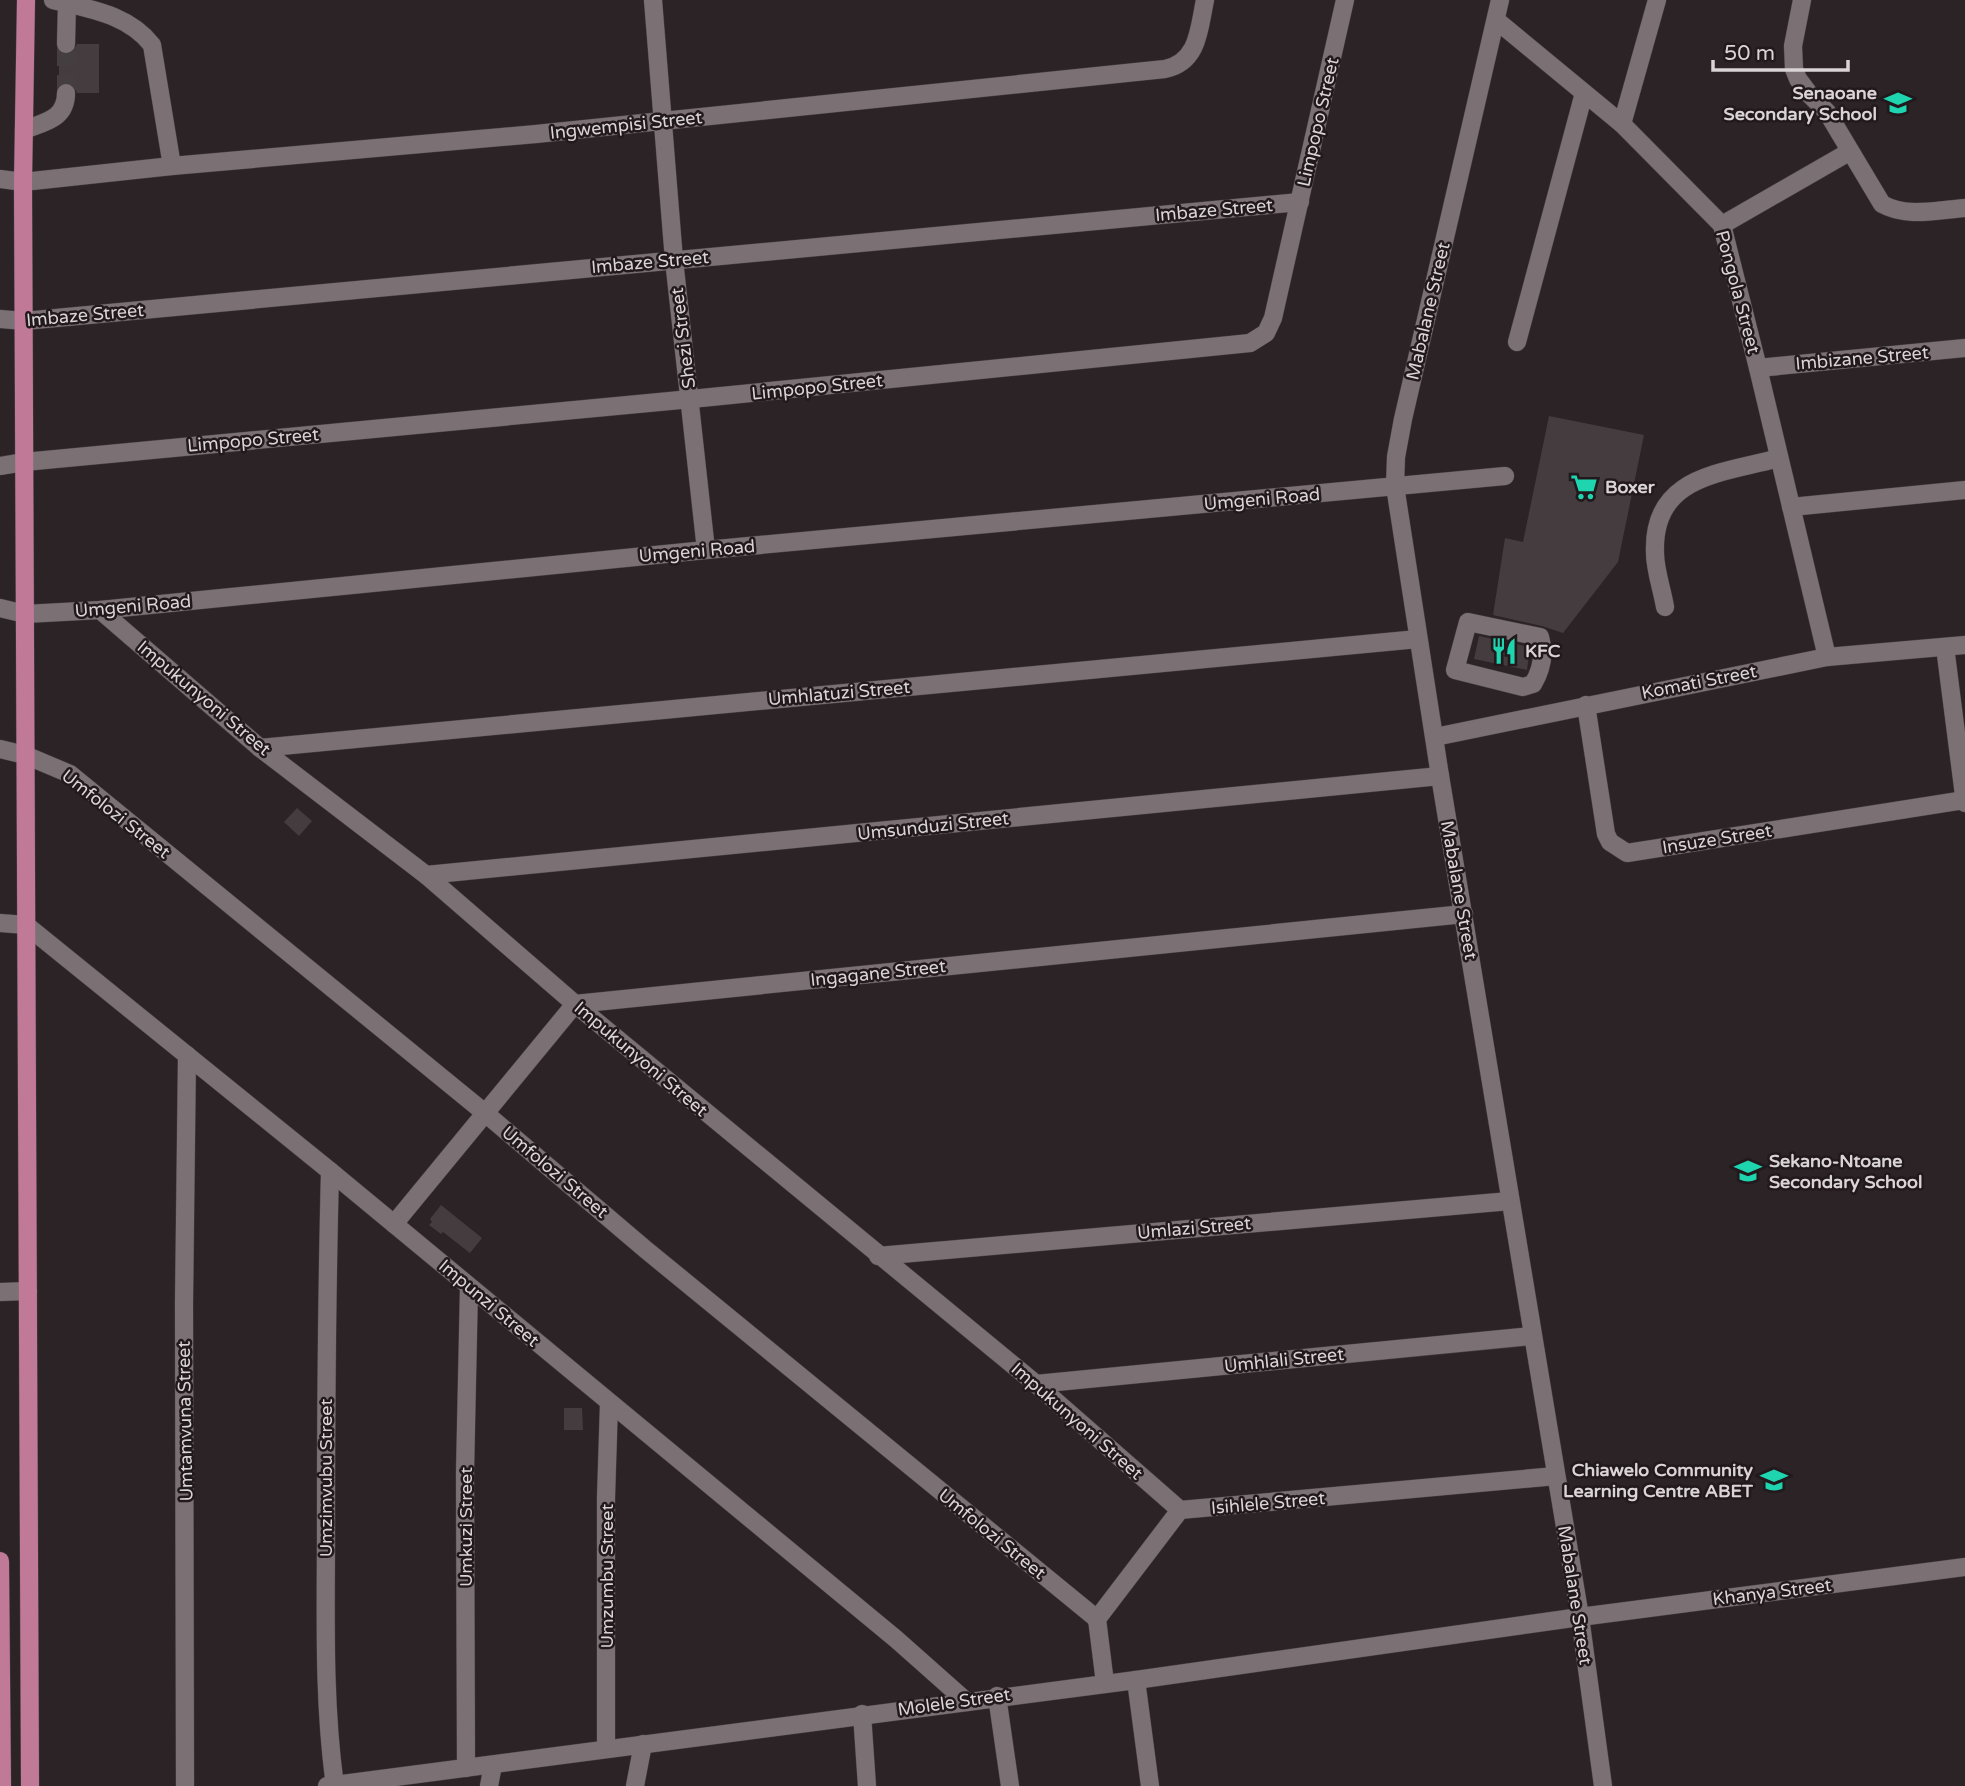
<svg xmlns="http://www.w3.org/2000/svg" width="1965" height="1786" viewBox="0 0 1965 1786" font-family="'Varela Round',sans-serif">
<rect width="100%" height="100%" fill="#2b2326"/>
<!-- building -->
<g fill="#453c3f">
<polygon points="77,44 99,44 99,93 77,93 72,83 67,82 59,84 59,53 71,54"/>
<polygon points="1549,416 1644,435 1618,562 1563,633 1542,626 1493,615 1505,538 1523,542"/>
<polygon points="1479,636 1530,647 1527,670 1474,659"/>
<polygon points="297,808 312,821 299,836 284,822"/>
<polygon points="441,1205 482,1238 470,1253 443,1232 441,1234 429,1225 432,1222 430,1219"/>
<polygon points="564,1408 582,1408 583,1430 564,1430"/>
</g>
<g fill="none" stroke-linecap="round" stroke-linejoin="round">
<!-- minor-tunnel -->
<polyline stroke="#453e40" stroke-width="18" stroke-dasharray="18 9" stroke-linecap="butt" points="66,93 66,44"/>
<defs>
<g id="minor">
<path d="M 53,0 C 89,9 128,14 152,45 L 172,166"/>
<polyline points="653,0 674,260 706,550"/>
<polyline points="1500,0 1403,419 1396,457 1395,486 1440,776 1580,1617 1603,1786"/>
<path d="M 1802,0 L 1793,46 L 1794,69 L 1798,79 L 1810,95 L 1827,112 L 1882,204 C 1907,218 1937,210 1965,208"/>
<polyline points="1496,20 1622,124 1722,225 1758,368 1827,657"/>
<polyline points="66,44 67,3"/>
<polyline points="1622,124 1657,0"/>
<path d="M 24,130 C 45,122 66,119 66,93"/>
<path d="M 0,179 L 23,182 L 172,166 L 536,134 L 1165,69 C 1199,62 1199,28 1205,0"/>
<polyline points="1722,225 1849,152"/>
<polyline points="0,319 24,321 1300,202"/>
<polyline points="1517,342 1584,93"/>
<polyline points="1758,368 1965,348"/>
<polyline points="0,466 24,462 691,399 1250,343 1266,333 1273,318 1345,0"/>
<polyline points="1791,507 1965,490"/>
<path d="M 1665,607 C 1662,589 1655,570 1655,553 C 1652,475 1721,474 1779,458"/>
<polyline points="0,608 25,614 100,610 706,550 1505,476"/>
<polyline points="100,610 260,748 426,875 575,1004 1036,1384 1180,1510"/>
<path d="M 1468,622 L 1540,637 C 1545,654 1542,669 1533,684 L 1523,687 L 1455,670 Z"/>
<polyline points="1945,647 1965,803"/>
<polyline points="1586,705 1606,834 1610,842 1627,853 1965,800"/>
<polyline points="1435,737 1827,657 1965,645"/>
<polyline points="260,748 1418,639"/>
<polyline points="0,749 25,755 70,774 485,1113 645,1249 1097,1619"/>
<polyline points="426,875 1440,776"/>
<polyline points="0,923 26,925 330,1171 896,1639 967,1702"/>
<path d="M 330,1171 C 327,1289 326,1408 326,1526 C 326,1613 323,1700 335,1786"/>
<polyline points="394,1224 575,1004 1464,914"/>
<polyline points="878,1256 1510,1201"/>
<polyline points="0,1292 28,1291"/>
<polyline points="1036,1384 1532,1336"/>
<polyline points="1136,1680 1150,1786"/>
<polyline points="1105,1683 1097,1619 1180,1510 1556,1476"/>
<polyline points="997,1696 1010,1786"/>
<polyline points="862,1714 867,1786"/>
<polyline points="606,1749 606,1498 609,1403"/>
<polyline points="466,1768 465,1473 469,1287"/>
<polyline points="185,1786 184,1303 187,1055"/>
<polyline points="327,1786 1136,1680 1580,1617 1965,1567"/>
<polyline points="489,1786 493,1765"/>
<polyline points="635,1786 643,1744"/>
</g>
<g id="major">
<polyline points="26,0 23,182 30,1786"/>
<polyline points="0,1561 2,1786"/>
</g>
</defs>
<!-- minor casing -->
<use href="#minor" stroke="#474043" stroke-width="19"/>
<!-- major casing -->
<use href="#major" stroke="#474043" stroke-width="19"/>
<!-- minor -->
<use href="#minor" stroke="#7b7175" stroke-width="18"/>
<!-- major -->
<use href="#major" stroke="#c17998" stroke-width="18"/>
</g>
<!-- icons -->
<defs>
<symbol id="school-bare" viewBox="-9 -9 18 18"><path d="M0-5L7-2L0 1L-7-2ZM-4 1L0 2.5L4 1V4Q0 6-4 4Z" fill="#1fd5b0" stroke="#21191c" stroke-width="2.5" paint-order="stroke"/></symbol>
<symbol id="supermarket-bare" viewBox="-9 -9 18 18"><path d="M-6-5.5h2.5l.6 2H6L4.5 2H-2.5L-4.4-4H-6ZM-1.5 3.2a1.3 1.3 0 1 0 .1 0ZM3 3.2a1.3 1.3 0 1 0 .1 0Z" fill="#1fd5b0" stroke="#21191c" stroke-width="2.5" paint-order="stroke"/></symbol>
<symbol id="restaurant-bare" viewBox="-9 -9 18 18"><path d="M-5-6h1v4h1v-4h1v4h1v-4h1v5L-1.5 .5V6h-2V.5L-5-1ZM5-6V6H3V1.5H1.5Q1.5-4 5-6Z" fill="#1fd5b0" stroke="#21191c" stroke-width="2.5" paint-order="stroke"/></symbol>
</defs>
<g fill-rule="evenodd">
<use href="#school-bare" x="1879" y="84" width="38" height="38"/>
<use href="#supermarket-bare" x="1565" y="468" width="38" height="38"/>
<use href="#restaurant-bare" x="1485" y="632" width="38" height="38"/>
<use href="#school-bare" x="1729" y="1152" width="38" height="38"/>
<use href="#school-bare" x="1755" y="1461" width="38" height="38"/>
</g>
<g text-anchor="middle" stroke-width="5" stroke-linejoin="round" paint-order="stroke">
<!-- poi labels -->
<g font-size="18" font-weight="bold" fill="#dad4d6" stroke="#21191c" text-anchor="start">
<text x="1877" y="99" text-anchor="end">Senaoane<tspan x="1877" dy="21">Secondary School</tspan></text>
<text x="1605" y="493">Boxer</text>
<text x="1525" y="657">KFC</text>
<text x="1769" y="1167">Sekano-Ntoane<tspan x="1769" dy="21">Secondary School</tspan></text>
<text x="1753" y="1476" text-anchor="end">Chiawelo Community<tspan x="1753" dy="21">Learning Centre ABET</tspan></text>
</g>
<!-- street labels -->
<g font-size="18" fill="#dad4d6" stroke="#21191c">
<text transform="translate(1318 122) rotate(-77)" y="6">Limpopo Street</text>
<text transform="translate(626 125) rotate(-6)" y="6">Ingwempisi Street</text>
<text transform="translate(1214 210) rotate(-5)" y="6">Imbaze Street</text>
<text transform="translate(650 262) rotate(-5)" y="6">Imbaze Street</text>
<text transform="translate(1738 292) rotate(75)" y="6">Pongola Street</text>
<text transform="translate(1428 311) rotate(-77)" y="6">Mabalane Street</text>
<text transform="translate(85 315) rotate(-5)" y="6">Imbaze Street</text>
<text transform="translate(683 338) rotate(-97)" y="6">Shezi Street</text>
<text transform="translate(1862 358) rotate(-5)" y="6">Imbizane Street</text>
<text transform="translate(817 387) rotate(-6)" y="6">Limpopo Street</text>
<text transform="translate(253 440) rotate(-5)" y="6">Limpopo Street</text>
<text transform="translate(1262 499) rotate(-5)" y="6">Umgeni Road</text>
<text transform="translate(697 551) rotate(-5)" y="6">Umgeni Road</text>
<text transform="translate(133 606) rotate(-5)" y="6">Umgeni Road</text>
<text transform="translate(1699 682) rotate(-11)" y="6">Komati Street</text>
<text transform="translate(839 693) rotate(-5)" y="6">Umhlatuzi Street</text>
<text transform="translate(204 698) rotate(40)" y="6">Impukunyoni Street</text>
<text transform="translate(116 814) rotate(38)" y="6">Umfolozi Street</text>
<text transform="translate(933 826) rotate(-6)" y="6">Umsunduzi Street</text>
<text transform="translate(1717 839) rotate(-9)" y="6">Insuze Street</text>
<text transform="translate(1459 890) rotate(80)" y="6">Mabalane Street</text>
<text transform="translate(878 973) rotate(-6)" y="6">Ingagane Street</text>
<text transform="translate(641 1059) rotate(40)" y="6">Impukunyoni Street</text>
<text transform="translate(555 1172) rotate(40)" y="6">Umfolozi Street</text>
<text transform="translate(1194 1228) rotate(-5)" y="6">Umlazi Street</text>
<text transform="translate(489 1303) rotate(40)" y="6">Impunzi Street</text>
<text transform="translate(1284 1360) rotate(-6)" y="6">Umhlali Street</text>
<text transform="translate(185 1421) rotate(-91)" y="6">Umtamvuna Street</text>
<text transform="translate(1077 1421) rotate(41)" y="6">Impukunyoni Street</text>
<text transform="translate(326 1478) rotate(-90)" y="6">Umzimvubu Street</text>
<text transform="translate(1268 1503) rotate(-5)" y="6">Isihlele Street</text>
<text transform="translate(466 1527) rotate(-90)" y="6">Umkuzi Street</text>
<text transform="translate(992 1534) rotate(39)" y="6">Umfolozi Street</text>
<text transform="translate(607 1576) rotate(-90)" y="6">Umzumbu Street</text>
<text transform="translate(1772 1592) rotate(-7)" y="6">Khanya Street</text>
<text transform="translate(1575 1595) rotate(81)" y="6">Mabalane Street</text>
<text transform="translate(954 1702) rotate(-8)" y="6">Molele Street</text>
</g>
</g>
<!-- scale -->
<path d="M1713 60v10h135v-10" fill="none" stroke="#dad4d6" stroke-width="3.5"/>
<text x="1724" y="60" font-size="21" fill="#dad4d6" stroke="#21191c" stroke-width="5" paint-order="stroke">50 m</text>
</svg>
